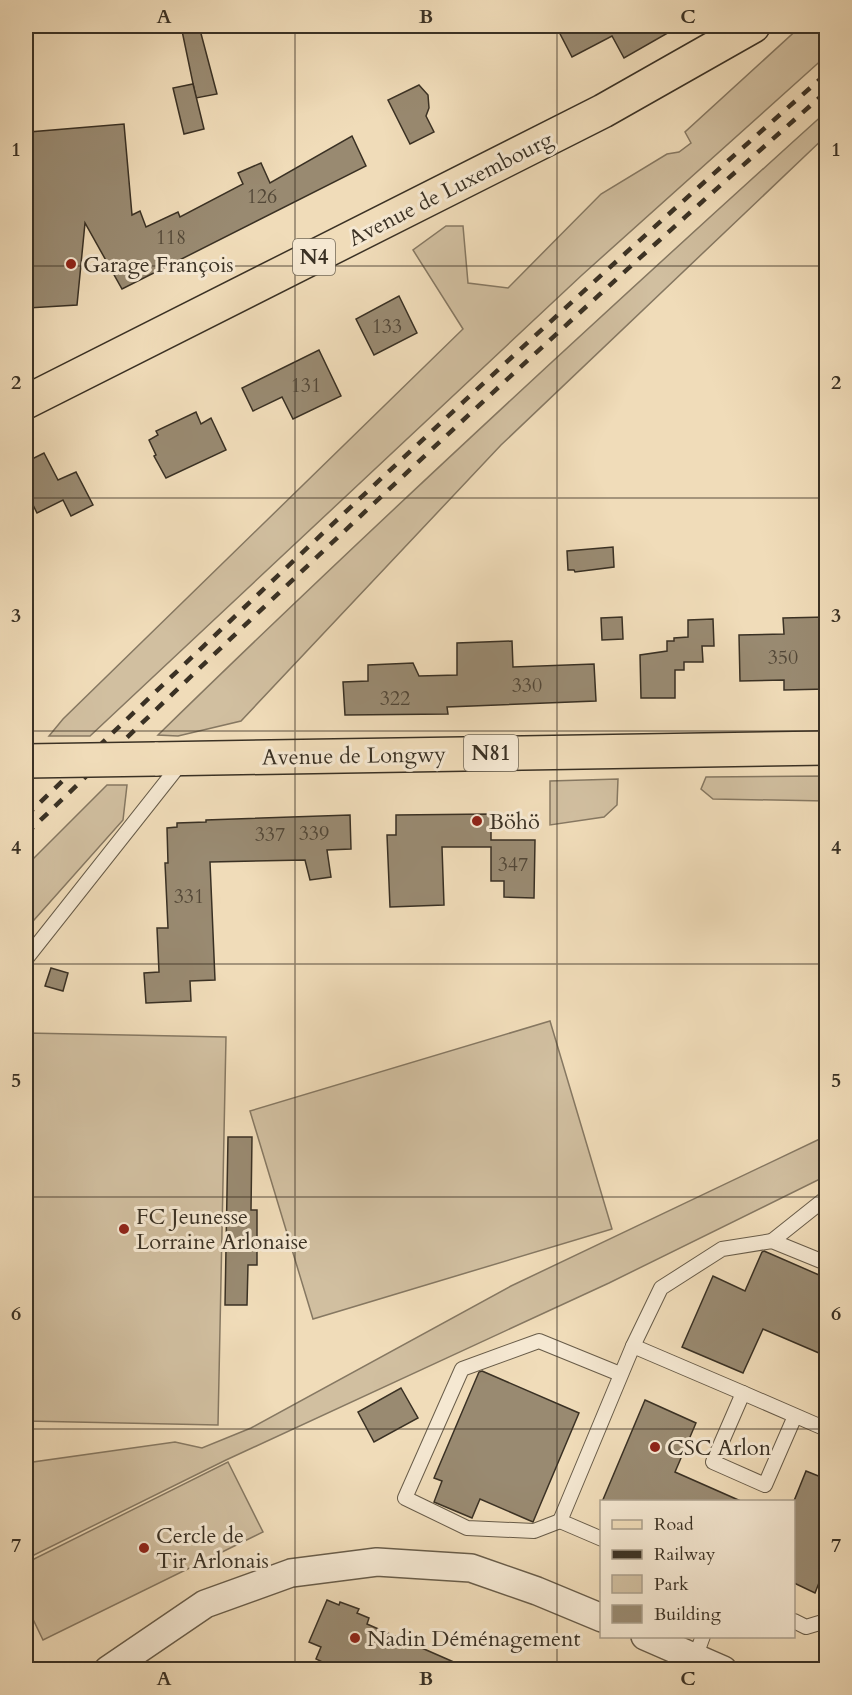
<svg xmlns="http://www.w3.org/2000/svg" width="852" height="1695" viewBox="0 0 852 1695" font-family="Cardo,serif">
<rect width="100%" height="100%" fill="#f0dcb9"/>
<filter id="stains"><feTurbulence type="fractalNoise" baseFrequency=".00333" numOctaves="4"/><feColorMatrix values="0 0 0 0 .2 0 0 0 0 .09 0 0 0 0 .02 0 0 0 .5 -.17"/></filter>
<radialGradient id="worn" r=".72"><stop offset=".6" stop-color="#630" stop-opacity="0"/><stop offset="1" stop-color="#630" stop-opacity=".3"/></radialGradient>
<!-- green -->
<g fill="#d1bfa0" stroke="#867862" stroke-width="1.5">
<polygon points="801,26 826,26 826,56 582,275 90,736 49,736 63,719 463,329 413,250 446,226 463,226 468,283 508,288 601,194 667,154 679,152 691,143 685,132"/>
<path d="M 826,112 L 826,136 L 501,445 L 241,721 L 178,736 L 158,735 C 376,522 600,316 826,112 Z"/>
<polygon points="826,776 826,801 713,799 701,789 706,777"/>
<polygon points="618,779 617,805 604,817 550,825 550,781"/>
<polygon points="107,785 127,785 123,820 26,929 26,866"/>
<polygon points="550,1021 612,1229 313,1319 250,1111"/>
<polygon points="26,1033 226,1037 218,1425 26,1421"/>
<polygon points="826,1136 826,1176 609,1283 226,1460 26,1559 26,1463 175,1442 202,1448 251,1428 511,1286"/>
<polygon points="228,1462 263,1532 43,1640 29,1611 26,1612 26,1563"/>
</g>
<!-- building -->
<g fill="#998a71" stroke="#3a3124" stroke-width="1.5">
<polygon points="181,26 199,26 217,94 196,98"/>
<polygon points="556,26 680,26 624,58 612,36 572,57"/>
<polygon points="193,84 204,129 184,134 173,88"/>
<polygon points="419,85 428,95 429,108 426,116 434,132 410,144 388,100"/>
<polygon points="124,124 132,215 140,211 146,227 178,212 180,217 243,184 238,173 261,163 270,183 352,136 366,166 122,289 85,223 77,305 28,308 26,278 26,180 33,179 29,132"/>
<polygon points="399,296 417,333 374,355 356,319"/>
<polygon points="319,350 341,396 293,419 282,397 253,411 242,388"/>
<polygon points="196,412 201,424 211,418 226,450 166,478 154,456 156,455 149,440 158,435 156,431"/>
<polygon points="44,453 58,480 76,472 93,505 71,516 63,500 37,513 26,491 26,462"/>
<polygon points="613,547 614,567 575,572 574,570 568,570 567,551"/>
<polygon points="622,617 623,639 602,640 601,618"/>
<polygon points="826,617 826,689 784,690 784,680 740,681 739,635 784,634 783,618"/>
<polygon points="713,619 714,646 702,646 703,662 684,662 684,670 675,670 675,698 641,698 640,655 667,651 667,641 674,641 674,638 688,637 688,620"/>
<polygon points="512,641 513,667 594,664 596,701 447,707 448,714 345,715 343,682 368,681 368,665 413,663 419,676 457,675 457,643"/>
<polygon points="491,814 491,840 535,840 534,898 504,897 504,881 491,881 491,847 442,847 444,905 390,907 387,835 396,835 396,815"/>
<polygon points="350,815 351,849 327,850 331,877 310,880 305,860 210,862 215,980 190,981 191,1001 146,1003 144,973 159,972 157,928 168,928 165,863 168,863 167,828 177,827 177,823 206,822 206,820"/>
<polygon points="51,968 68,973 63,991 45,986"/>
<polygon points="228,1137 252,1137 251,1210 257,1210 257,1265 248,1265 247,1305 225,1305"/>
<polygon points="764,1251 826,1278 826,1356 763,1329 743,1373 682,1347 713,1276 745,1291 762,1252"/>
<polygon points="482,1371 579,1413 533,1522 480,1499 472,1518 434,1502 442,1481 434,1478 479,1372"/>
<polygon points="401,1388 418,1418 374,1442 358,1412"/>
<polygon points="645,1400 696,1423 675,1472 743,1502 602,1502"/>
<polygon points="806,1471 826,1479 826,1565 815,1593 794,1583 794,1501"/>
<polygon points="327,1600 339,1605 340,1602 359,1609 357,1613 369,1618 367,1624 472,1670 339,1670 316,1659 321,1647 309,1642"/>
</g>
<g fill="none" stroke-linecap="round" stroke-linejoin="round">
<defs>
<g id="lane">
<polyline points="26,959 181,763"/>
<polyline points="772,1241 826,1198"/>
<polyline points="633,1346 661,1288 722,1249 772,1241 826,1263"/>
<polyline points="795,1416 765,1485 713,1462 743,1393 826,1429"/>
<polyline points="560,1521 534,1531 467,1528 405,1498 462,1369 539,1341 620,1374"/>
<polyline points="602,1539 560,1521 633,1346 743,1393"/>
<polyline points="794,1621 806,1627 826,1621"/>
<polyline points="695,1658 703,1636"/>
</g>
<g id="street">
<polyline points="645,1636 723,1670"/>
<polyline points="108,1670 205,1604 291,1573 377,1562 471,1568 537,1591 602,1618"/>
</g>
<g id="primary">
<polyline points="26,402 603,111 753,26"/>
<polyline points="155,759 826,748"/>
</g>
</defs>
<!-- lane casing -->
<use href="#lane" stroke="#685c49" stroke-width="16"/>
<!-- street casing -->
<use href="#street" stroke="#685c49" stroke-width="30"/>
<!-- primary casing -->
<use href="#primary" stroke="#3a3124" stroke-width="36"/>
<!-- lane -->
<use href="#lane" stroke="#f5e8d2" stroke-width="14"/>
<!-- street -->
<use href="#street" stroke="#f5e8d2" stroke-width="27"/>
<!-- primary -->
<use href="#primary" stroke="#f0dcb9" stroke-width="33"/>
<!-- rail -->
<g stroke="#3a3124" stroke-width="4.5" stroke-dasharray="10 10" stroke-linecap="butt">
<path d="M 26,816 C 288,564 553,314 826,74"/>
<path d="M 26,834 C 288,583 552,332 826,92"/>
</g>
<defs>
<polyline id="primary-bridge" points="26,761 155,759"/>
</defs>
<!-- primary-bridge casing -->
<use href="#primary-bridge" stroke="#3a3124" stroke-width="36" stroke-linecap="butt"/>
<!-- primary-bridge -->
<use href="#primary-bridge" stroke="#f0dcb9" stroke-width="33"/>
</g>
<!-- grid -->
<path fill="none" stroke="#3a3124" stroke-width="1.5" stroke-opacity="0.55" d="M 295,26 L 295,1670M 557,26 L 557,1670M 26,266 L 826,266M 26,498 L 826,498M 26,731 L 826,731M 26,964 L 826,964M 26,1197 L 826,1197M 26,1429 L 826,1429"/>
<!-- markers -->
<g fill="#8f2418" stroke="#f5e8d2" stroke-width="2">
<circle cx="71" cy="264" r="6"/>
<circle cx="477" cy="821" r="6"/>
<circle cx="124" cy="1229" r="6"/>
<circle cx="655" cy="1447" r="6"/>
<circle cx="144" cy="1548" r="6"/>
<circle cx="355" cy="1638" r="6"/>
</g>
<g text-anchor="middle" stroke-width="6" stroke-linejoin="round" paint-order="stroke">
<!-- number labels -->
<g font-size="20" fill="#524737">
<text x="262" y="203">126</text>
<text x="171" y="244">118</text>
<text x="387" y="333">133</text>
<text x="306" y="392">131</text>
<text x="783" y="664">350</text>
<text x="527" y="692">330</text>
<text x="395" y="705">322</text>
<text x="314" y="840">339</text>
<text x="270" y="841">337</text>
<text x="513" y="871">347</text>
<text x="189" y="903">331</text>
</g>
<!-- shield labels -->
<g fill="#f5e8d2" stroke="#726858" stroke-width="1.5">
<rect x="293" y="239" width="42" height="36" rx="4.5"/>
<rect x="464" y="735" width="54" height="36" rx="4.5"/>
</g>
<g font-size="21" font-weight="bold" fill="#3a3124">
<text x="314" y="264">N4</text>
<text x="491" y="760">N81</text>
</g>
<!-- street labels -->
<g font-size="22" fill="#3a3124" stroke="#f5e8d2">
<text transform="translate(450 188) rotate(-27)" y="8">Avenue de Luxembourg</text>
<text transform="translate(354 755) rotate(-1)" y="8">Avenue de Longwy</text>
</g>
<!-- poi labels -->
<g font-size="22" fill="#3a3124" stroke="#f5e8d2" text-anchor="start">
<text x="83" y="272">Garage François</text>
<text x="489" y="829">Böhö</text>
<text x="136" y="1224">FC Jeunesse<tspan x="136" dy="25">Lorraine Arlonaise</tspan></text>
<text x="667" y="1455">CSC Arlon</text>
<text x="156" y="1543">Cercle de<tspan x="156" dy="25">Tir Arlonais</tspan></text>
<text x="367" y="1646">Nadin Déménagement</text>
</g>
</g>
<!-- margin -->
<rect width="852" height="1695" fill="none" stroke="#f0dcb9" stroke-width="66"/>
<!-- legend -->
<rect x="600" y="1500" width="195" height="138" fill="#f5e8d2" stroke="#aa9f8c" stroke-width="1.5"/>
<rect x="612" y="1520" width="30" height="9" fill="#f0dcb9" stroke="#aa9f8c" stroke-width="1.5"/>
<text x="654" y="1530" font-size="18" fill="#3a3124">Road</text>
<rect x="612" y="1550" width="30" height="9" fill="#3a3124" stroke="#aa9f8c" stroke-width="1.5"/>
<text x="654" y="1560" font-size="18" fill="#3a3124">Railway</text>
<rect x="612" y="1575" width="30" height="18" fill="#d1bfa0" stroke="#aa9f8c" stroke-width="1.5"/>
<text x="654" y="1590" font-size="18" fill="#3a3124">Park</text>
<rect x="612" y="1605" width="30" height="18" fill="#998a71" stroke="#aa9f8c" stroke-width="1.5"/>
<text x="654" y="1620" font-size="18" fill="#3a3124">Building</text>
<rect x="33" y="33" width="786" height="1629" fill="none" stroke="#3a3124" stroke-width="2"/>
<g font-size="20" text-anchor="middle" font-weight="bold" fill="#3a3124">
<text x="164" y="23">A</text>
<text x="426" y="23">B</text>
<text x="688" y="23">C</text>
<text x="16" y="156">1</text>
<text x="836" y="156">1</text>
<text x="16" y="389">2</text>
<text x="836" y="389">2</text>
<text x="16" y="622">3</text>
<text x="836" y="622">3</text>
<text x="16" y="854">4</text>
<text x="836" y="854">4</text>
<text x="16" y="1087">5</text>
<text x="836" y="1087">5</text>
<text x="16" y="1320">6</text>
<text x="836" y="1320">6</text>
<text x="16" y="1552">7</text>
<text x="836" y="1552">7</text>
<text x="164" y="1685">A</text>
<text x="426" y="1685">B</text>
<text x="688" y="1685">C</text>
</g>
<rect width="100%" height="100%" filter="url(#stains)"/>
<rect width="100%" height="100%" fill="url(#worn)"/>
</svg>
